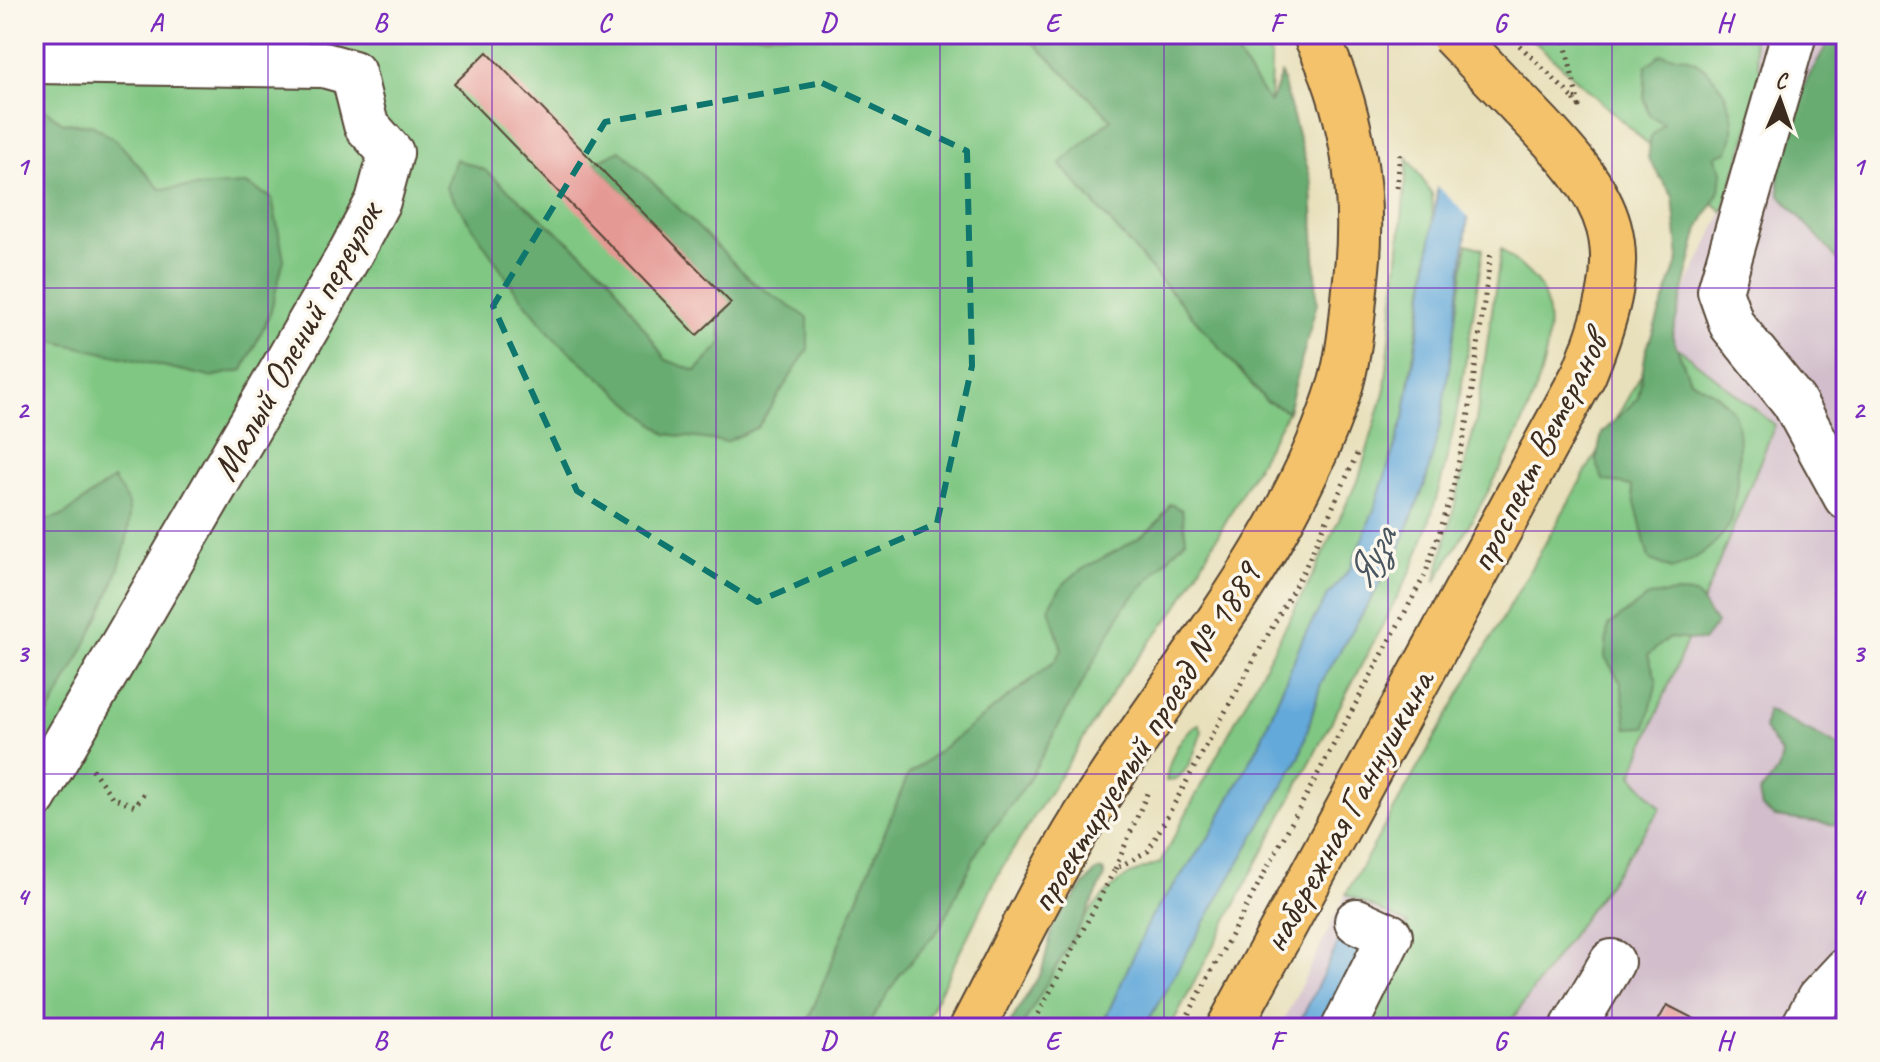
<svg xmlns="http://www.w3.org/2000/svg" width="1880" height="1062" viewBox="0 0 1880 1062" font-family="Caveat,sans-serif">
<rect width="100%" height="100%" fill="#fbf7ec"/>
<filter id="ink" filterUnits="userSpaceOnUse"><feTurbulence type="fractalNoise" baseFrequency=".0125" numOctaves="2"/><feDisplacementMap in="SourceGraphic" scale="16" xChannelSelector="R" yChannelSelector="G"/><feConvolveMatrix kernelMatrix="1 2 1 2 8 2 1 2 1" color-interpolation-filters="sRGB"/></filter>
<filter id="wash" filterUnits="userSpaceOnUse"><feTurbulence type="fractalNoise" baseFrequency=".006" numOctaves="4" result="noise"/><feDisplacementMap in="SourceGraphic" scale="32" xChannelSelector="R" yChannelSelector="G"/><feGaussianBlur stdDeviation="1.8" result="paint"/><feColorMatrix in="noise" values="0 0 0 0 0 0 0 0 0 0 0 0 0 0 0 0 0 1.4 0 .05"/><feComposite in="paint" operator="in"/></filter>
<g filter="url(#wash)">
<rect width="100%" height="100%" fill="#e8e0bb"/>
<!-- industrial -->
<g fill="#d1bdcb">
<polygon points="1752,34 1846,34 1846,1028 1506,1028 1660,808 1632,776 1775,425 1663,336 1723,212 1756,39"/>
<polygon points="1346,894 1408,924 1356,1028 1280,1028"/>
</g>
<!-- green -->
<g fill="#80c783" stroke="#5e7850" stroke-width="2">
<polygon points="34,34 1025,34 1112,119 1060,164 1266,401 1288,411 1177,608 1121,679 1001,869 922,1028 34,1028"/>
<polygon points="1223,34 1255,34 1271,56 1270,104"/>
<polygon points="1526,34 1752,34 1763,82 1723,212"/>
<path d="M 1408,158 L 1432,194 L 1433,229 L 1404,418 L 1374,510 L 1350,569 L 1328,595 L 1303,638 L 1259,745 L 1209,837 L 1151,917 L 1101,1028 L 1021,1028 C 1044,986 1084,902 1125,878 C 1135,871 1148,867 1160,863 L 1314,573 L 1360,475 L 1385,389 Z"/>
<path d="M 1467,244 L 1483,249 C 1466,358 1454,467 1412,569 L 1170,1028 L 1144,1028 L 1300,756 L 1321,683 L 1396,557 L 1425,484 L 1440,425 Z"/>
<path d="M 1501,249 C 1513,260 1532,273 1540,287 C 1580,359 1471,518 1435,583 L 1476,421 Z"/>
<polygon points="1663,336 1775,425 1632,775 1661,808 1506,1028 1356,1028 1408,924 1346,894"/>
<path d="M 1199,724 L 1202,731 C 1196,748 1187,782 1166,781 C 1169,760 1179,735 1199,724 Z"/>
</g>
<!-- forest -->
<g fill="#68ac71" stroke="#526b48" stroke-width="2">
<polygon points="1025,34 1223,34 1270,103 1281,74 1312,184 1317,303 1288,411 1266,401 1060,164 1111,119"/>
<polygon points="1833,34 1846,34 1846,269 1780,195 1775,136"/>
<path d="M 1661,54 C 1669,56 1679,55 1687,58 C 1721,71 1745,120 1727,152 L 1715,156 L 1722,171 L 1720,191 L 1699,228 L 1672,336 L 1690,380 C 1708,389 1723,396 1734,414 C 1744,431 1737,514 1726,530 C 1712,549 1694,561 1672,569 L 1649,559 L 1631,486 L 1603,480 L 1596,460 L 1602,433 L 1638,398 L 1646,351 L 1679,259 L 1673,197 L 1648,158 L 1651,137 L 1664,123 L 1650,116 L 1644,98 L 1646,66 Z"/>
<polygon points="34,101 63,123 92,125 118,142 160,189 246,184 272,198 284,259 270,314 243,370 210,377 34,337"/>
<polygon points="620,150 754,283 808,318 808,349 758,427 726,442 666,434 554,338 515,290 446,188 456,159 485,170 608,275 666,360 696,371 722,343 713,285 594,163"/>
<path d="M 113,479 C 118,486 126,497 128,505 C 140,559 61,690 34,740 L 34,523 L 64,515 Z"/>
<path d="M 1170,504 L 1182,510 L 1186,539 L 1124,607 L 1027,783 L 980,846 L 940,928 L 901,973 L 866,1028 L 805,1028 L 908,775 L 1054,662 L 1062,650 L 1049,608 C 1054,600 1059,588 1066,582 C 1097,553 1151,545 1170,504 Z"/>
<polygon points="1676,593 1696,594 1716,624 1703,641 1669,638 1648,655 1657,681 1646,727 1627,728 1621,683 1605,657 1608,626 1649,596"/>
<polygon points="1767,710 1846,750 1846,826 1775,817 1762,808 1759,793 1778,771 1782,755 1764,729"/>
<path d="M 1103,870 L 1105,876 C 1081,929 1049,977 1021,1028 L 1007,1028 L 1042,971 L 1054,922 L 1095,872 Z"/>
</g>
<!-- water -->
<g fill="#64a9da" stroke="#506a7c" stroke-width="2">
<polygon points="1457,34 1490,34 1453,342 1440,425 1425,484 1396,557 1321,683 1300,756 1144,1028 1101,1028 1151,917 1209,837 1259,745 1303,638 1328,595 1350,569 1374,510 1404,418 1421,318"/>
<polygon points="1342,935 1364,946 1324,1028 1297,1028"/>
</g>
<!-- pier -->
<polygon fill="#e8e0bb" points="1453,34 1494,34 1473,221 1435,184"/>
<g id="blocks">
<!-- building -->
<g fill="#e59994">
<polygon points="487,52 731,303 697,335 454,84"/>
<polygon points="1667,1005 1712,1028 1654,1028"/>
</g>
</g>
</g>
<g filter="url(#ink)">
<use href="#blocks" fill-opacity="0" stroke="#554536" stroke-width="2"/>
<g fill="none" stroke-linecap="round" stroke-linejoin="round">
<defs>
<g id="minor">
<polyline points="1794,34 1720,291 1732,325 1794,402 1846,497"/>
<polyline points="34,61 324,65 353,73 366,125 391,153 378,201 351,252 34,797"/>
<polyline points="1344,1028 1390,936 1357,921"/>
<polyline points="1573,1028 1612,962"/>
<polyline points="1803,1028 1819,999 1846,970"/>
</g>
<g id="major">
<path d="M 972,1028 C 1006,964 1037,898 1074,835 C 1163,686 1289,553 1341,383 C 1351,347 1353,306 1357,269 C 1365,191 1351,105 1315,34"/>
<path d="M 1229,1028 L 1584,374 C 1638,241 1617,204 1521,106"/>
</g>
</defs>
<!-- minor casing -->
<use href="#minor" stroke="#554536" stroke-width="48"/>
<!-- major casing -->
<use href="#major" stroke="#554536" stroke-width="48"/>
<!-- path -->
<g stroke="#554536" stroke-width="5" stroke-dasharray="2 6" stroke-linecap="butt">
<polyline points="1563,34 1579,106 1574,99"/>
<polyline points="1397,188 1400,150"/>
<polyline points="92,769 112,797 135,806 144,793"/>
<polyline points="1115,869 1149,789"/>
<polyline points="1031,1028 1115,869 1148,851 1305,568 1357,454"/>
<polyline points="1181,1028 1425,575 1450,501 1468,419 1491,252"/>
</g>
<!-- minor -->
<use href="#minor" stroke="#fff" stroke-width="44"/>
<!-- major -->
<use href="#major" stroke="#f4c26a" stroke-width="44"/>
<defs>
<polyline id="major-bridge" points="1452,34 1521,106"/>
</defs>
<!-- major-bridge casing -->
<use href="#major-bridge" stroke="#554536" stroke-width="48" stroke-linecap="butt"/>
<!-- path-bridge -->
<polyline stroke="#554536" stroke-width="5" stroke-dasharray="2 6" stroke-linecap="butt" points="1508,34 1574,99"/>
<!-- major-bridge -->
<use href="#major-bridge" stroke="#f4c26a" stroke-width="44"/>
</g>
</g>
<!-- marked area -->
<path fill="none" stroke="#0f766e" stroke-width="6" stroke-dasharray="16 10" stroke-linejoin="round" d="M 822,83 L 967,151 L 972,366 L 937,523 L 757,602 L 577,491 L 493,306 L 605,122 Z"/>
<!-- grid -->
<path fill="none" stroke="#7b2cbf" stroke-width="2" stroke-opacity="0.55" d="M 268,34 L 268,1028M 492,34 L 492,1028M 716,34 L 716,1028M 940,34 L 940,1028M 1164,34 L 1164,1028M 1388,34 L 1388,1028M 1612,34 L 1612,1028M 34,288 L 1846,288M 34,531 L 1846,531M 34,774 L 1846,774"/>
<g text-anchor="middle" stroke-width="7" stroke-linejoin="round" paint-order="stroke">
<!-- street labels -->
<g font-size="38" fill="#3b2a1e" stroke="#fbf7ec">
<text transform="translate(296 341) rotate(-61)" y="13">Малый Олений переулок</text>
<text transform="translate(1537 452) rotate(-63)" y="13">проспект Ветеранов</text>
<text transform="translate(1144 737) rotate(-58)" y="13">проектируемый проезд № 1889</text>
<text transform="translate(1347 811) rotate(-61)" y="13">набережная Ганнушкина</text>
</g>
<!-- water labels -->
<g font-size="40" font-style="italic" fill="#495660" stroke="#fbf7ec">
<text transform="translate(1370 557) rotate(-62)" y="14">Яуза</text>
</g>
</g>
<!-- margin -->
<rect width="1880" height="1062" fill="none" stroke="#fbf7ec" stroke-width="88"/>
<!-- north arrow -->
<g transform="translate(1780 100) rotate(2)" stroke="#fbf7ec" stroke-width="6" paint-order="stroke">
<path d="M0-6L14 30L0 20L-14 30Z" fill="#3b2a1e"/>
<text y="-12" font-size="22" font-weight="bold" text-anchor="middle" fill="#3b2a1e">С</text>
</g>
<rect x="44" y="44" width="1792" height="974" fill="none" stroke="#7b2cbf" stroke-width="3"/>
<g font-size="26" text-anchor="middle" font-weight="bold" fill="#7b2cbf">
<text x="156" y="31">A</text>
<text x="380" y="31">B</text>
<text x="604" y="31">C</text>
<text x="828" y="31">D</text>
<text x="1052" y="31">E</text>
<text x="1276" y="31">F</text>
<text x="1500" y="31">G</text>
<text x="1724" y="31">H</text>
<text x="22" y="175">1</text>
<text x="1858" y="175">1</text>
<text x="22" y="418">2</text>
<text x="1858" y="418">2</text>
<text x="22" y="662">3</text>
<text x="1858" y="662">3</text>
<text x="22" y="905">4</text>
<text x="1858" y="905">4</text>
<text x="156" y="1049">A</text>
<text x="380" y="1049">B</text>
<text x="604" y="1049">C</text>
<text x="828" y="1049">D</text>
<text x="1052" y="1049">E</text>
<text x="1276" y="1049">F</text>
<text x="1500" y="1049">G</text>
<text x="1724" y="1049">H</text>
</g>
</svg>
